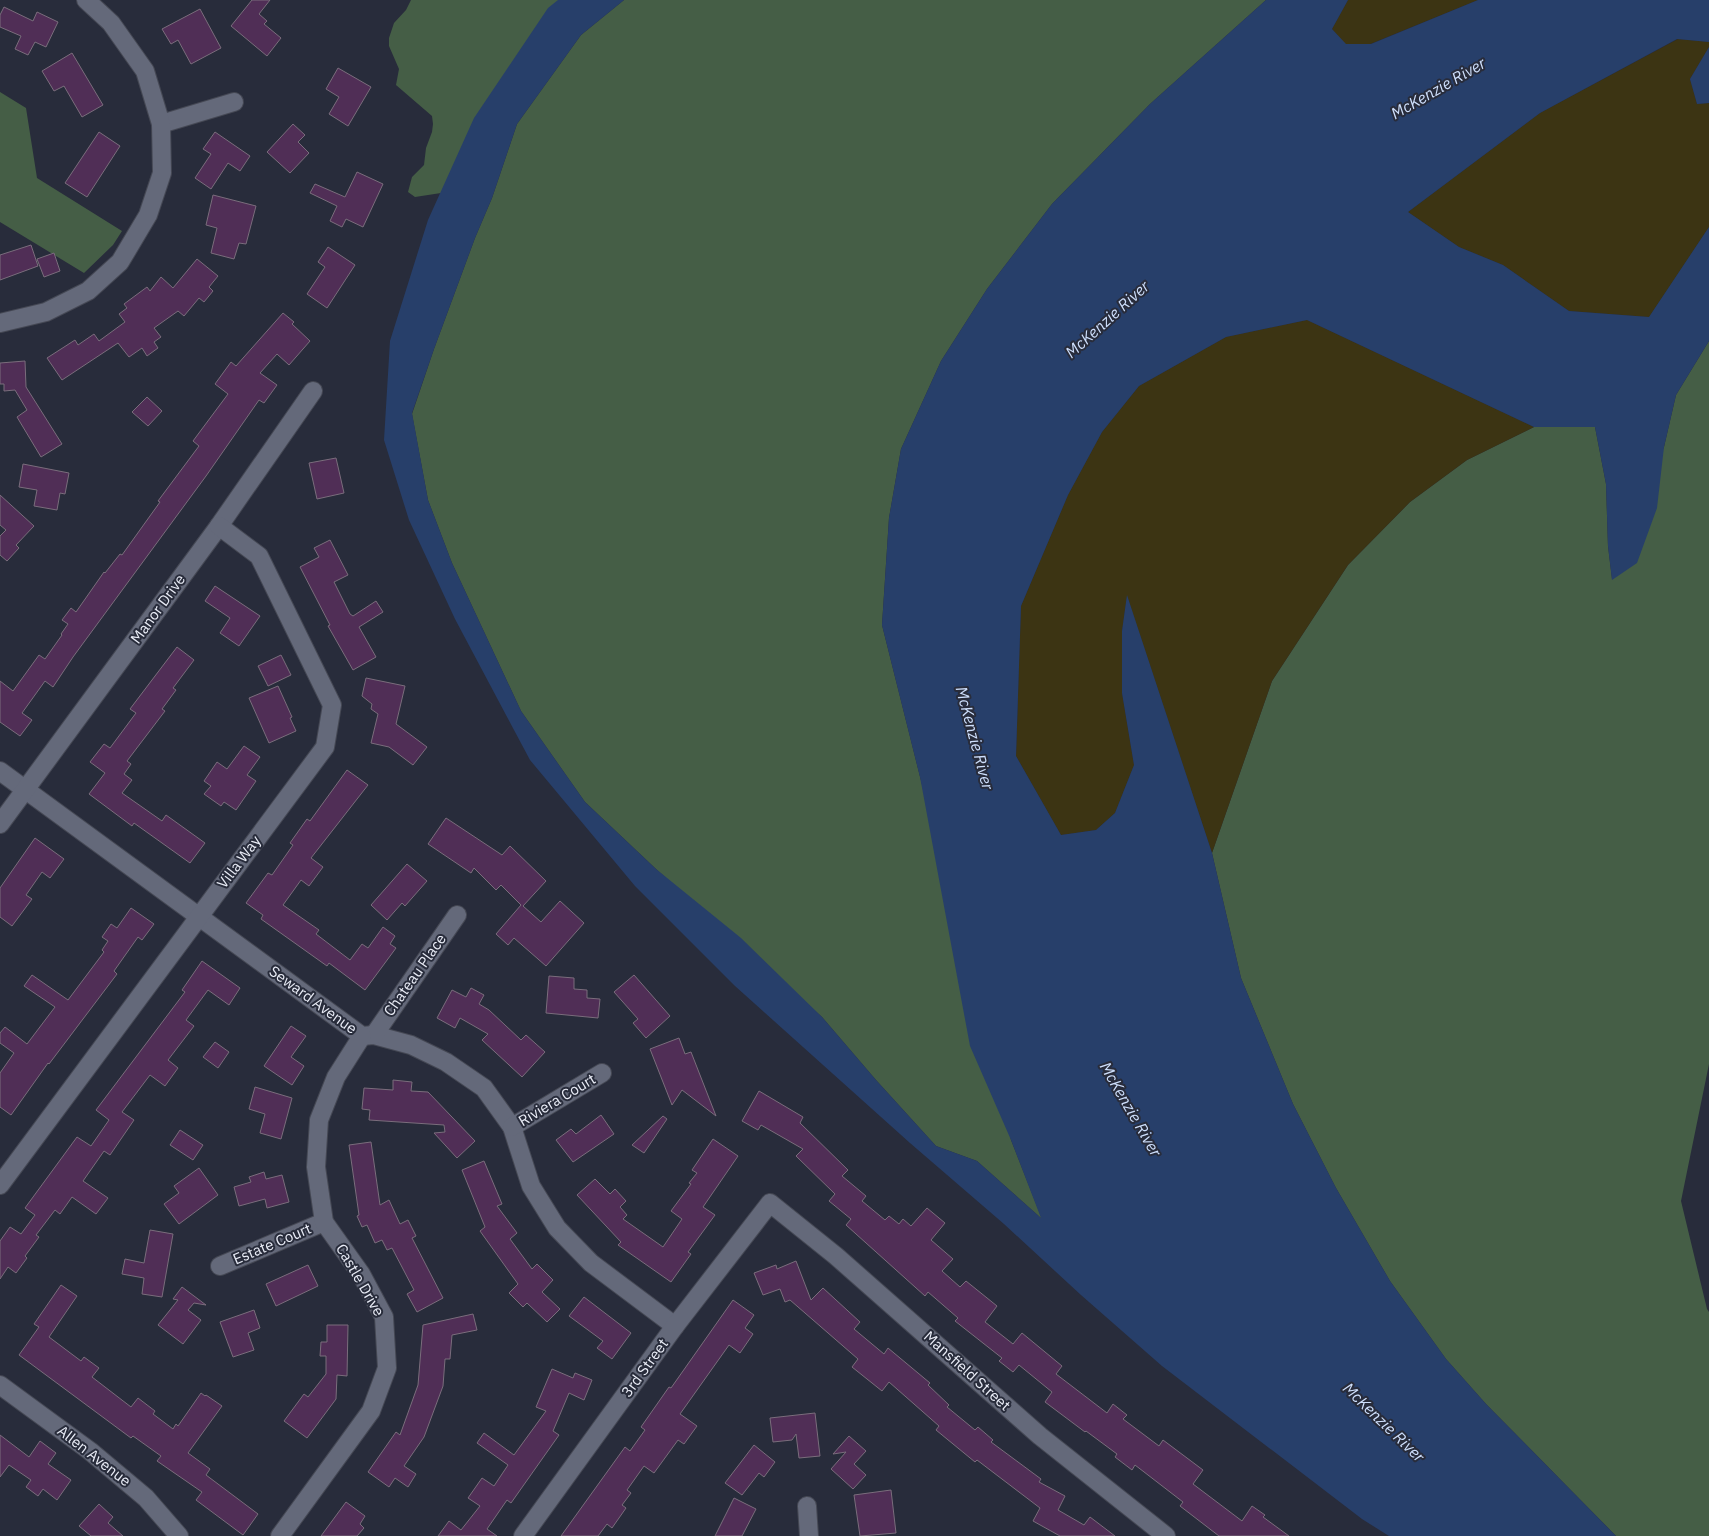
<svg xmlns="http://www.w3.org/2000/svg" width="1709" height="1536" viewBox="0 0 1709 1536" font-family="'IBM Plex Sans',sans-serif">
<rect width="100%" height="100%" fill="#282c3b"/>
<!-- green -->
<g fill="#455e46">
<polygon points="411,0 571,0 441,193 415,197 408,192 412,177 424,165 426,148 432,132 433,124 432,116 396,85 399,69 389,46 389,38 394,23 406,10"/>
<polygon points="624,0 1266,0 1150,104 1052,204 987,289 941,361 901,449 889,518 882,625 1011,1140 1042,1219 977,1161 936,1146 876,1080 822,1017 656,869 585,802 521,711 452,563 428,500 412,414 434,349 475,238 492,198 517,124 581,35"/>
<polygon points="0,92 26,108 37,178 122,231 113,245 84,273 0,222"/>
<polygon points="1709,341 1709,1064 1681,1201 1707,1309 1709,1312 1709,1536 1616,1536 1486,1404 1446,1359 1390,1281 1336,1188 1293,1104 1241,978 1212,853 1272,681 1348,565 1410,502 1467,460 1534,427 1595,427 1606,484 1608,546 1612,579 1664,447 1676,395"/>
</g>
<!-- sand -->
<g fill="#3c3413">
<polygon points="1348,0 1478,0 1370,44 1345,44 1332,29"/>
<polygon points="1678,39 1709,42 1709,47 1690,79 1697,104 1709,103 1709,227 1649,317 1569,311 1503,265 1459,247 1408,212 1540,113"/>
<polygon points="1307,320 1534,427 1467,460 1410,502 1348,565 1272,681 1212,853 1127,596 1122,631 1122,693 1134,765 1115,813 1096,830 1061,835 1016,756 1021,606 1068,495 1102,432 1139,386 1226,337"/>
</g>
<!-- water -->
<g fill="#273f6a">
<polygon points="558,0 624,0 581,35 517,124 492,198 475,238 434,349 412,413 428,500 452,563 521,711 585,802 656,869 741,938 822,1017 876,1080 936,1146 977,1161 1041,1218 1011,1140 970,1046 920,777 882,625 889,518 901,449 941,361 987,289 1052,204 1150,104 1266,0 1348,0 1332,29 1346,44 1371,44 1478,0 1709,0 1709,42 1677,39 1540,113 1408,212 1459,247 1503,265 1569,311 1649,317 1709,227 1709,341 1676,395 1664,447 1657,508 1637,563 1612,580 1608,546 1606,484 1595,427 1534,427 1307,320 1226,337 1139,386 1102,432 1068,495 1021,606 1016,756 1061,835 1096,830 1115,813 1134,765 1122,693 1122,631 1127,595 1212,853 1241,978 1293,1104 1336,1188 1390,1281 1446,1359 1486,1404 1616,1536 1389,1536 1362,1519 1162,1366 1081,1295 1004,1224 910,1143 735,986 635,886 530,760 455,619 409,520 384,440 390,341 428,220 474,118 548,8"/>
<polygon points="1709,47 1709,103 1697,104 1690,79"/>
</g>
<!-- building -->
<g fill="#502e56" stroke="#7a6d7c">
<polygon points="252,0 270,0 259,14 267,21 264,24 281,38 267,56 231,26"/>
<polygon points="4,7 33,21 37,12 58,22 46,47 35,42 28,55 15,49 21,36 0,27 0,15"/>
<polygon points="200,9 221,48 191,64 178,40 171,44 162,29"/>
<polygon points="72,53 103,105 82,117 64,86 54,91 42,71"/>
<polygon points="338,68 371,87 348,126 329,114 339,97 326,89"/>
<polygon points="293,124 305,135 298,142 309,153 290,173 267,152"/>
<polygon points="99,132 120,146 87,197 65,183"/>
<polygon points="215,132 250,156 240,171 228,163 211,189 195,178 211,154 203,149"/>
<polygon points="357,172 383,184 363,227 346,219 342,227 330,221 337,206 310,193 315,184 345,197"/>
<polygon points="213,195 256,206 246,244 239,243 234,259 211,253 217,228 206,225"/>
<polygon points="31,245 38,266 0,280 0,255"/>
<polygon points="328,247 355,265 327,308 307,294 325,267 318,262"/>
<polygon points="54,253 60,271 44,277 37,259"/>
<polygon points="197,259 218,276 209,287 213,291 204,302 199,298 184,316 178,311 154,328 161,337 154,342 158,348 147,356 142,348 129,357 118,343 62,380 47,358 75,340 78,345 94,334 99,341 125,322 119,314 127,308 124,304 147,287 150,291 161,277 173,288"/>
<polygon points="283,313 294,322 292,324 310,341 289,365 277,354 260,373 277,385 264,403 259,400 206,476 73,657 53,687 45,681 22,713 32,720 20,736 0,722 0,681 13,691 39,655 45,659 62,635 61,634 68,624 62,620 71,608 76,612 104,572 105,573 120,554 122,555 160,502 158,501 199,446 193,441 228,394 215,384 231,362 236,366"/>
<polygon points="25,361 26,387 62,444 41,457 17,417 27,410 15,390 4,391 4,384 0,384 0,363"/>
<polygon points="147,397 162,411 148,426 132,412"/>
<polygon points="336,458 344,493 317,499 309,463"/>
<polygon points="23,464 69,473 65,494 60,493 57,510 34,506 37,490 19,487"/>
<polygon points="0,495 34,526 16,545 19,548 7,561 0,555 0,536 6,530 0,525"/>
<polygon points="330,540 348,575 334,582 350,614 353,616 376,601 383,612 359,627 376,657 353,670 328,626 330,625 300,567 319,557 314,548"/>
<polygon points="215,586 260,616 239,646 220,633 230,618 205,601"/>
<polygon points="177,647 194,660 173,688 176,690 162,709 165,711 127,761 131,764 124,774 132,780 122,793 162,821 166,815 205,843 190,863 134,823 132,826 89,794 105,773 90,762 104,744 110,748 136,713 130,709"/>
<polygon points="281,655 291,675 268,686 258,666"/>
<polygon points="366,678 405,686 396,724 427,747 413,765 389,747 371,743 378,714 371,709 372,704 362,696"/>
<polygon points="278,686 292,717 290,718 296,731 269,743 249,698"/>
<polygon points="244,746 260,757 247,775 256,781 236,810 224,802 221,806 204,794 211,786 204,781 217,762 227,769"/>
<polygon points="347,770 368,785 311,858 323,867 309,886 301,880 283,905 319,930 316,934 350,960 362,944 368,948 383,927 395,936 390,944 396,948 365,990 329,963 327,966 261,919 263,915 246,903 268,873 272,875 293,845 290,843 307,819 310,821"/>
<polygon points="446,818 502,855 510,846 546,881 523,906 541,922 560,901 584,923 546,966 514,938 508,945 496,934 521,905 501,885 496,890 474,868 471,873 428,844"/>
<polygon points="35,838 64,859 50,878 42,872 26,895 32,899 12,926 0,917 0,888"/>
<polygon points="407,864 427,881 405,906 402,903 387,920 371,905"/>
<polygon points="131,908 154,924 142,940 138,937 114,971 117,974 49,1064 48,1063 11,1115 0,1107 0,1073 14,1053 0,1043 0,1033 5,1027 27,1044 55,1007 24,986 32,975 68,1000 104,952 102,950 108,941 102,937 111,924 117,928"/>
<polygon points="202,961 240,988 229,1005 208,990 186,1020 194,1026 168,1060 178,1068 165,1086 150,1075 122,1112 134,1120 110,1155 104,1151 83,1181 108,1198 96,1214 72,1197 60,1214 55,1210 36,1235 39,1237 25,1256 27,1258 16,1273 8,1267 0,1279 0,1241 10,1227 21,1234 35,1215 25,1208 77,1137 91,1146 109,1120 96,1110 185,992 182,990"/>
<polygon points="634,975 670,1016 646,1038 633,1023 638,1019 614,992"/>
<polygon points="549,976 574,978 574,989 587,990 587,998 600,999 598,1018 546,1013"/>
<polygon points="471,988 484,995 479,1004 489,1010 521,1040 526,1035 545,1052 522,1077 482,1040 488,1034 460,1018 455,1028 437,1018 452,990 466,997"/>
<polygon points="291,1026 306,1036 291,1057 304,1066 292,1085 264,1066"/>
<polygon points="679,1038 685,1054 691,1052 716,1116 682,1090 672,1105 650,1049"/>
<polygon points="215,1042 229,1052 218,1068 203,1057"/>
<polygon points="393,1080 412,1082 411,1091 428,1092 475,1141 457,1158 434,1133 445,1132 444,1125 369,1120 370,1110 362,1109 364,1088 393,1090"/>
<polygon points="255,1087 292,1098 281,1139 260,1133 265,1114 249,1109"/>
<polygon points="759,1091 803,1117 800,1123 848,1170 842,1176 866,1196 862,1201 885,1220 889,1216 899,1224 903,1219 911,1226 927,1208 945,1223 931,1240 953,1259 942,1271 960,1287 966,1281 997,1306 985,1322 1013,1344 1022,1333 1062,1366 1056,1374 1107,1413 1113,1404 1127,1415 1123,1419 1159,1446 1163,1440 1203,1470 1193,1484 1242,1521 1252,1506 1265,1515 1263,1517 1289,1536 1219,1536 1180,1506 1183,1502 1135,1465 1132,1470 1115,1457 1117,1454 1086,1431 1085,1432 1045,1402 1052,1392 1019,1365 1013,1372 999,1361 1002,1358 955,1321 958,1318 928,1292 925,1296 846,1225 851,1219 829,1201 835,1194 796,1156 803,1149 761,1125 758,1130 742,1121"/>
<polygon points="601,1115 614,1134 573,1162 556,1140 571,1129 576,1134"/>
<polygon points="663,1116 667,1119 644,1153 632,1145"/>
<polygon points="180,1130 203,1145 193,1160 170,1145"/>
<polygon points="713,1139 738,1156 703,1207 715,1215 688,1252 691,1254 671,1282 618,1245 621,1242 577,1195 595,1179 610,1194 615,1189 626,1201 620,1207 627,1215 623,1219 663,1247 682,1219 671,1211 691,1184 689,1183 697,1173 692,1170"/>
<polygon points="371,1142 380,1205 389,1200 400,1224 408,1220 416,1236 412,1238 443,1298 417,1312 407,1294 414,1290 392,1248 387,1250 382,1240 375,1243 367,1225 362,1227 357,1216 359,1215 349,1145"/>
<polygon points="484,1161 502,1204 497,1206 517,1233 510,1239 532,1269 537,1264 553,1280 542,1292 560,1309 547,1322 527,1303 523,1307 509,1293 518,1284 480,1231 485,1227 462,1170"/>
<polygon points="199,1168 218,1195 179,1224 164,1204 179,1193 174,1186"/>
<polygon points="264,1172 266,1179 282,1175 289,1202 267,1208 265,1199 239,1206 234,1187 251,1182 249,1177"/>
<polygon points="150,1230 173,1234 162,1297 142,1294 144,1278 122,1274 125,1259 144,1263"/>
<polygon points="796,1261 811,1300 823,1288 860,1322 854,1329 884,1354 888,1348 930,1383 928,1385 949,1405 947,1407 975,1430 978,1427 993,1440 991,1442 1041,1479 1039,1482 1065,1496 1058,1510 1084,1525 1090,1517 1115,1536 1060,1536 1033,1521 1040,1508 977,1460 975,1462 936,1430 939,1426 889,1382 882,1391 852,1367 858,1359 790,1300 785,1302 780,1289 763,1295 754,1273 776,1265 777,1269"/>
<polygon points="308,1265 318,1286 276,1306 266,1284"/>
<polygon points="61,1285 77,1296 49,1337 81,1361 84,1357 99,1368 92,1377 131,1407 138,1398 155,1411 153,1414 173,1429 176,1424 178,1426 201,1393 205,1396 206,1395 222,1406 188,1453 210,1469 206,1475 258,1514 243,1535 196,1500 202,1492 157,1461 161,1456 133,1436 131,1438 19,1355 39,1327 34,1324"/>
<polygon points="182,1287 206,1305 194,1303 188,1310 201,1320 183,1344 158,1325 178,1300 173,1299"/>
<polygon points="584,1297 631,1333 612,1359 597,1348 603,1341 569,1316"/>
<polygon points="733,1300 754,1315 745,1328 753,1334 740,1353 729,1345 680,1414 697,1426 684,1444 678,1440 654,1473 644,1466 627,1490 631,1493 622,1505 626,1508 612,1528 607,1524 598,1536 561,1536 625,1447 630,1451 645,1430 641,1427 669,1387 671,1388"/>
<polygon points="254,1310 260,1328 248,1333 254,1350 233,1357 220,1322"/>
<polygon points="473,1314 477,1330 452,1335 450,1359 445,1359 443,1386 424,1437 404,1466 416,1474 408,1487 395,1478 389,1487 368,1472 396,1432 400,1435 418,1385 423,1325"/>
<polygon points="327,1325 348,1325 347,1376 337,1375 336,1399 307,1438 284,1421 304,1394 308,1397 326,1374 326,1356 320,1356 321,1342 327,1342"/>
<polygon points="552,1369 573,1378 575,1373 592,1380 584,1400 569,1393 553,1431 559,1435 511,1503 507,1500 487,1529 497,1536 438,1536 449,1521 461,1530 480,1506 468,1498 482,1478 494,1486 508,1465 477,1443 484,1433 514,1455 546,1411 536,1407"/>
<polygon points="815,1413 820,1456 799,1458 796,1434 792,1440 773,1442 770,1418"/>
<polygon points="0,1435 29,1457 40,1441 56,1453 48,1464 71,1480 57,1500 43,1489 38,1496 26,1487 31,1480 9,1465 0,1477"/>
<polygon points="849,1436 866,1451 854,1464 866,1475 853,1489 831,1469 846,1452 833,1454"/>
<polygon points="754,1445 775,1462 764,1477 759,1473 742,1495 725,1483"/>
<polygon points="891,1490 896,1533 860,1536 854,1495"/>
<polygon points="734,1498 756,1509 742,1536 715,1536"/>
<polygon points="346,1502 365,1516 360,1524 364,1528 357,1536 321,1536"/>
<polygon points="99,1504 113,1517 108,1523 123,1536 91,1536 79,1526"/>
</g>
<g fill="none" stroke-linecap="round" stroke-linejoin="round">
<defs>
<g id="minor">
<polyline points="161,124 234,102"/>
<polyline points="0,323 46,312 88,291 120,262 148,215 162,173 161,124 145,71 111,23 86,0"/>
<polyline points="0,771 362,1036 374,1035 411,1045 446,1062 484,1088 512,1127 531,1186 557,1228 591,1263 675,1326"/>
<polyline points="0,824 219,526 313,391"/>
<polyline points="374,1035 457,915"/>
<polyline points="512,1127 602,1073"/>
<polyline points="0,1185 325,747 332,705 259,556 219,526"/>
<polyline points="220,1266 324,1222"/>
<polyline points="0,1385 90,1451 146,1498 179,1536"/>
<polyline points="807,1506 809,1536"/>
<polyline points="280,1536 371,1411 387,1368 384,1317 361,1274 324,1222 316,1167 319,1120 336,1077 362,1036"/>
<polyline points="523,1536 675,1326 770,1203 836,1256 1040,1436 1166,1536"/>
</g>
</defs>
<!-- minor casing -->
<use href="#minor" stroke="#454854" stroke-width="20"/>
<!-- minor -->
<use href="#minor" stroke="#64697a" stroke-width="18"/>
</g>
<g text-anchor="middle" stroke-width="4" stroke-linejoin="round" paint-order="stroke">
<!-- street labels -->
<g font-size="15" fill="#eaedf7" stroke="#282c3b">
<text transform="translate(158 609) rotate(-54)" y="5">Manor Drive</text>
<text transform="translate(239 862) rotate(-53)" y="5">Villa Way</text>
<text transform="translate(415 975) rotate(-55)" y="5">Chateau Place</text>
<text transform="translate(313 1000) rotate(36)" y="5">Seward Avenue</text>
<text transform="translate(557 1100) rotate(-31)" y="5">Riviera Court</text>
<text transform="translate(272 1244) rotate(-23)" y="5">Estate Court</text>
<text transform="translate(360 1280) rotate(60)" y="5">Castle Drive</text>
<text transform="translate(645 1368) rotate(-54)" y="5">3rd Street</text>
<text transform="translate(967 1371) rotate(42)" y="5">Mansfield Street</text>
<text transform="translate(94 1456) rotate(38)" y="5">Allen Avenue</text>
</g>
<!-- water labels -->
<g font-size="16" font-style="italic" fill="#cedffc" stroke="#282c3b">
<text transform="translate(1438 88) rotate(-30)" y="6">McKenzie River</text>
<text transform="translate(1107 319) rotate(-42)" y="6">McKenzie River</text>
<text transform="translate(975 738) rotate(75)" y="6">McKenzie River</text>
<text transform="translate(1131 1109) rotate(60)" y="6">McKenzie River</text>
<text transform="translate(1384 1422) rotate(44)" y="6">McKenzie River</text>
</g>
</g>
</svg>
